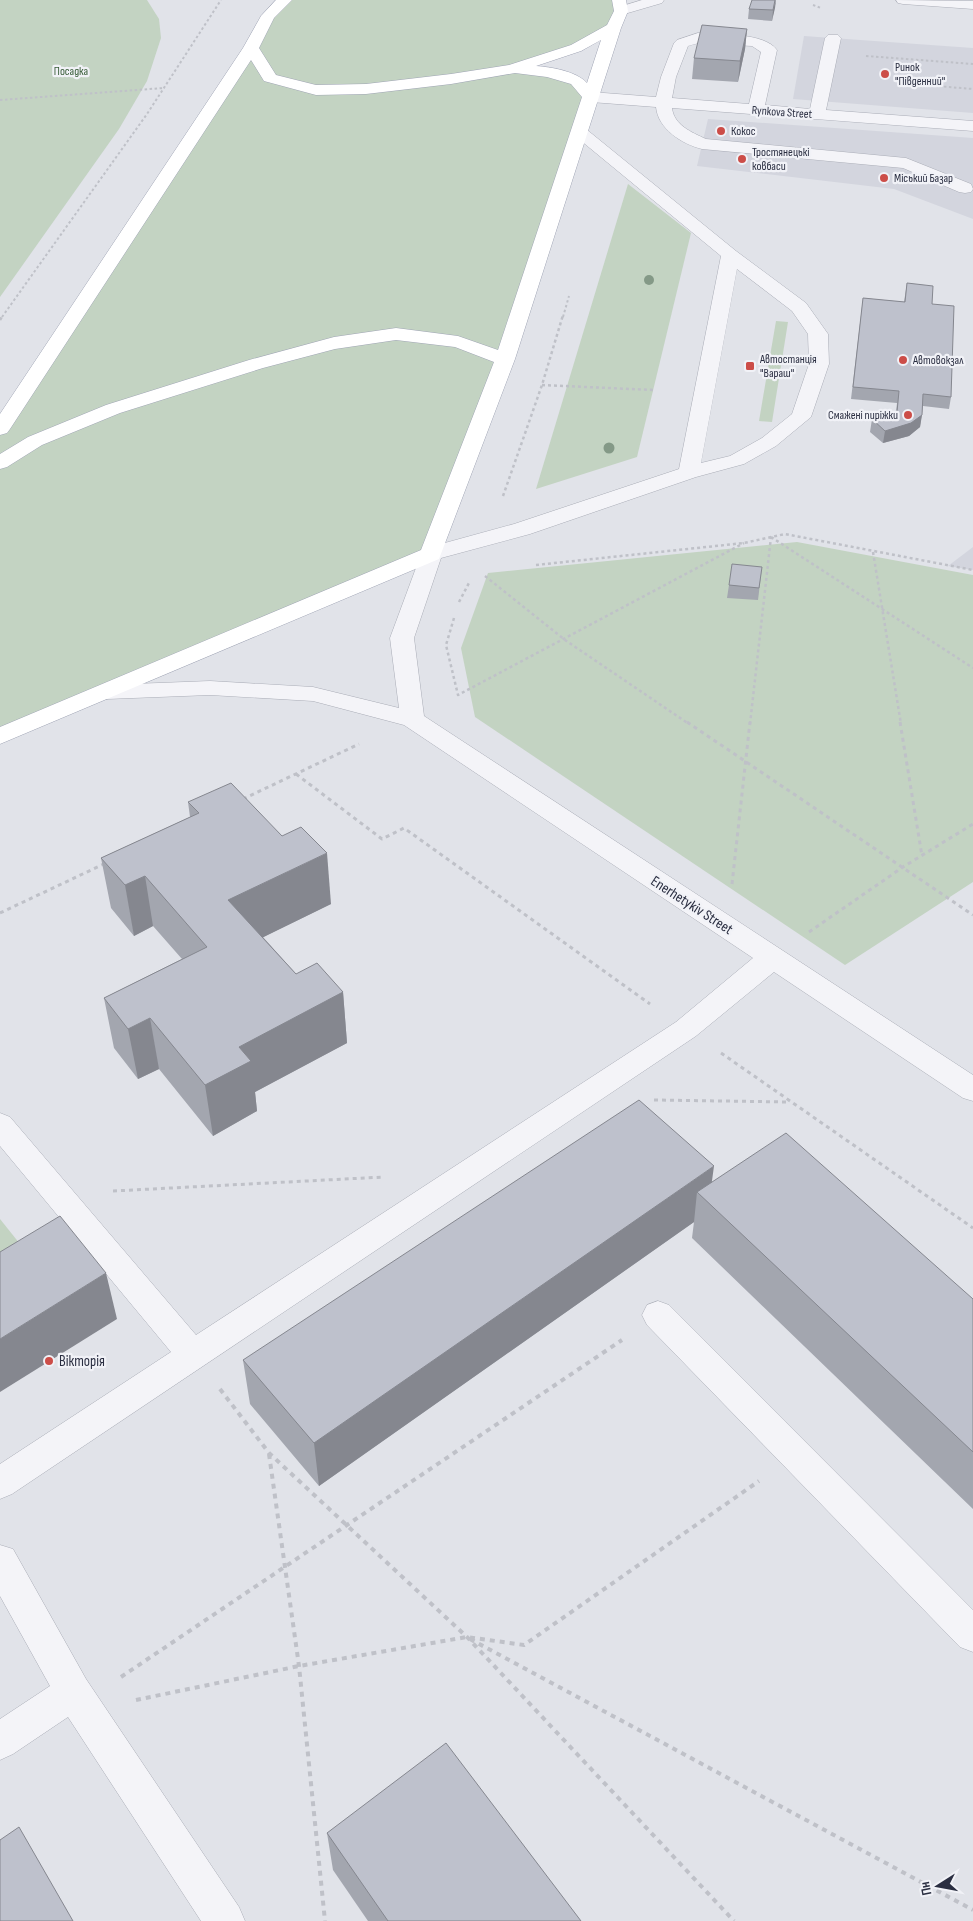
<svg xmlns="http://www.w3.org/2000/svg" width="973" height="1921" viewBox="0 0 973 1921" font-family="'Sofia Sans Condensed',sans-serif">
<rect width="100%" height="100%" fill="#e1e3e9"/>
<!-- built -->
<g fill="#d3d5de">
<polygon points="804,36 973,48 973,113 793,99"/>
<polygon points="708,119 973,138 973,219 894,189 697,166"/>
<polygon points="973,547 973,570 948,566"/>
</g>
<!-- green -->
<g fill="#c3d3c2">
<polygon points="0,0 147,0 159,19 161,38 147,81 119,129 0,297"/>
<polygon points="285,0 619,0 613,28 513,69 577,81 591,97 431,554 0,736 0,429"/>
<polygon points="628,184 691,233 637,457 536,489"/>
<polygon points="776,321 788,322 772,422 759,421"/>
<polygon points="797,542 973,575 973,882 845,965 475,717 461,648 488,573"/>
<polygon points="0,1219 28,1254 0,1266"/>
</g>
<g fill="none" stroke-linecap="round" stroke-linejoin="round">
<defs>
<g id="minor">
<polygon points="642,0 664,0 662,3 621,15 616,14 614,11 616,8"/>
<polygon points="896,0 973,1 973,9 903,4 898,3"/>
<path d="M 698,33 C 719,35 764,32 777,50 L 765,105 L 810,109 L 825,38 L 828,35 L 838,35 L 841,38 L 826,110 L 973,121 L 973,131 L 672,108 C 674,125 691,132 706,139 L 906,158 L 971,184 L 973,189 L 971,192 L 965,193 L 959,192 L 903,168 L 702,149 C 682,144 658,129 656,107 L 591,102 L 585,100 L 583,97 L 585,94 L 591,92 L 656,97 L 661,77 L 674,43 L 677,40 ZM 699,43 L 752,46 L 761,52 L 749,104 L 672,98 L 676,77 L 688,46 Z"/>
<path d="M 580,127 L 586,129 L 736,251 L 806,303 L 828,334 L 829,364 L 811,417 L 776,446 L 744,464 L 696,477 L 530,534 L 441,558 L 414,638 L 424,716 L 973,1075 L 973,1101 L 963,1098 L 774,972 L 696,1036 L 12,1494 L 0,1499 L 0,1464 L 171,1352 L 0,1146 L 0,1113 L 10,1117 L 196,1335 L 676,1022 L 753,958 L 404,725 L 313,701 L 210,695 L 107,699 L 99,697 L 95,692 L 99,687 L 107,685 L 210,681 L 313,687 L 399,708 L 390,638 L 423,549 L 514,524 L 679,469 L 721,256 L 574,135 L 572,132 L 574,129 ZM 737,269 L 792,311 L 808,334 L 809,364 L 792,414 L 762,438 L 730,456 L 701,463 Z"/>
<polygon points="658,1301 669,1305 973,1610 973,1652 960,1647 647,1325 642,1315 647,1305"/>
<polygon points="0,1545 13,1549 86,1679 239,1907 245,1921 201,1921 68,1717 13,1754 0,1760 0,1719 50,1686 0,1596"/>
</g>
<path id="major" d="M 276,0 L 292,0 L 274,18 L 259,48 L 276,75 L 316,85 L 366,84 L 451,74 L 509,65 L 571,45 L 607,25 L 614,11 L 612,0 L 626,0 L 628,11 L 621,28 L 515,359 L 439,559 L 0,744 L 0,727 L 421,550 L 494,362 L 455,347 L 396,340 L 335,349 L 263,368 L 120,413 L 42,445 L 7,467 L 0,469 L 0,454 L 28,437 L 106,405 L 249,360 L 334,337 L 396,328 L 458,336 L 498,350 L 582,97 L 571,84 L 547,77 L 515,73 L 451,84 L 366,94 L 316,95 L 264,81 L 251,60 L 10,429 L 7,433 L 0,435 L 0,414 L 243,48 L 261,16 ZM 601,40 L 587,83 C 576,71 551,67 536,66 L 581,51 Z"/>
</defs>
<!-- minor casing -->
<use href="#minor" stroke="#aaadb7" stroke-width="1"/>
<!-- major casing -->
<use href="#major" stroke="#a0a5b5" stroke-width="1"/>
<!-- path-far3 -->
<g stroke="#bfc1c8" stroke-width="2" stroke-dasharray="2.5 2.5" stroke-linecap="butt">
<polyline points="813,5 821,8"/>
<polyline points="866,56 973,64"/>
<polyline points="924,85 973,89"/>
<polyline points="0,100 164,88"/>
<polyline points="2,317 147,114 221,0"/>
<polyline points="563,317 569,296"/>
</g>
<!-- path-far2 -->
<g stroke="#bfc1c8" stroke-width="2.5" stroke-dasharray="3 3" stroke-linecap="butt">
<polyline points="0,320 3,315"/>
<polyline points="542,385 653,390"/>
<polyline points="503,496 542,385 563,315"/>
<polyline points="771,537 973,668"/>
<polyline points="873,552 901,724"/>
<polyline points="536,565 744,543 785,534 973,570"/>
<polyline points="485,576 565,640 689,724"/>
<polyline points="459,602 470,581"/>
<polyline points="454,618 446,645 458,695 744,543"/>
<polyline points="750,724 771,537"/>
</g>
<!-- path-far1 -->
<g stroke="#bfc1c8" stroke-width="3" stroke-dasharray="4 4" stroke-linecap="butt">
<polyline points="687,722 973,915"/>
<polyline points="900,722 922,856"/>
<polyline points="296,774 382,839 404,828 650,1004"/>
<polyline points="243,799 359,744"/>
<polyline points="732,884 750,722"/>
<polyline points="0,913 106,863"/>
<polyline points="809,932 903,867 973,824"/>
<polyline points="721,1053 973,1228"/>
<polyline points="654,1100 790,1102"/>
<polyline points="113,1191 384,1177"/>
</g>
<!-- path -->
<g stroke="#bfc1c8" stroke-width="4" stroke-dasharray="5 5" stroke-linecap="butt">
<polyline points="220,1389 269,1453 467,1637 734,1921"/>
<polyline points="269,1454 299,1666 325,1921"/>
<polyline points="470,1639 973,1910"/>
<polyline points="121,1677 622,1340"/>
<polyline points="136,1700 299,1666 467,1637 524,1645 759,1481"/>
</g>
<!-- minor -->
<use href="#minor" fill="#f4f4f8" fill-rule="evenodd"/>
<!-- major -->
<use href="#major" fill="#fff" fill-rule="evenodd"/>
</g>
<!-- trees -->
<g fill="#849987">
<circle cx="649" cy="280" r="5"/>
<circle cx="609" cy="448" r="5.5"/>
</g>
<!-- wall -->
<g fill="#a3a6af">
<polygon points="776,0 772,21 748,19 749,9"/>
<polygon points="747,29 745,49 738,82 692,79 694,58"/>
<polygon points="907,283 932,304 951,397 949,409 923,406 920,427 909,436 883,443 870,432 872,419 896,412 897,403 851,399 863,298 904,302"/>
<polygon points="762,567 758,600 727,598 729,585"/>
<polygon points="188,802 331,904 263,937 296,974 343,992 347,1043 255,1092 257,1111 213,1136 159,1069 138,1079 114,1048 104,998 182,959 153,926 134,936 111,908 101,858 190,817"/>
<polygon points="712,1183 973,1299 973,1509 692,1238 694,1222 319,1486 250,1404 243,1360"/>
<polygon points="327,1833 581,1921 368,1921 333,1870"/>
</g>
<!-- shaded-wall -->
<g fill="#85878f">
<polygon points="776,0 775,8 772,21 773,10"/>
<polygon points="747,29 745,49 738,82 740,61"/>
<polygon points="922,415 920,427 909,436 883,443 885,431"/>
<polygon points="327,853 331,904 235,951 228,900"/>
<polygon points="145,876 153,926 134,936 125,885"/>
<polygon points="343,992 347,1043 255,1092 257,1111 213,1136 205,1085 239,1047"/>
<polygon points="150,1018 159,1069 138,1079 128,1029"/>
<polygon points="714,1166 709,1203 697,1192 694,1222 319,1486 314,1443"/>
<polygon points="106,1273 117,1319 0,1392 0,1339"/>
</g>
<!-- building -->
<g fill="#bec1cc" stroke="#85878f">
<polygon points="752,0 775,0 773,10 749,9"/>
<polygon points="702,25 747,29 740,61 694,58"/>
<polygon points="907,283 933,286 932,304 954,306 951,397 923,394 922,415 911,423 885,431 872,419 897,412 899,391 853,387 863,298 905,302"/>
<polygon points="732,564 762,567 759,588 729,585"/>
<polygon points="231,783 282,836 301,827 327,853 228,900 296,974 317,963 343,992 239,1047 251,1061 205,1085 150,1018 128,1029 104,998 207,947 145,876 125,885 101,858 199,813 188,802"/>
<polygon points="639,1100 714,1166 314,1443 243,1360"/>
<polygon points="786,1133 973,1299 973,1452 697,1192"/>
<polygon points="60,1216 106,1273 0,1339 0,1252"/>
<polygon points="446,1743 581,1921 388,1921 327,1833"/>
<polygon points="19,1827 73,1921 0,1921 0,1840"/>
</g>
<!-- markers -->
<g fill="#cc4d48" stroke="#f1f2f7" stroke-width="2">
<circle cx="885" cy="74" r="5"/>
<circle cx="721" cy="131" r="5"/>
<circle cx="742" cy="159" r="5"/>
<circle cx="884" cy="178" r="5"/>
<circle cx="903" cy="360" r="5"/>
<rect x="745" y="361" width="10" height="10" rx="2.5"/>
<circle cx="908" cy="415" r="5"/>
<circle cx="49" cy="1361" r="5"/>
</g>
<g text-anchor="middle" stroke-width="4.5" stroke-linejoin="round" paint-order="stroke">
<!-- far-poi labels -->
<g font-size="12" fill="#2a2e41" stroke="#f1f2f7" text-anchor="start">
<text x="895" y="71">Ринок<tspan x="895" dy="14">"Південний"</tspan></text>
<text x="731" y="135">Кокос</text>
<text x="752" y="156">Тростянецькі<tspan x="752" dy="14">ковбаси</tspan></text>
<text x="894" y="182">Міський Базар</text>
<text x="760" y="363">Автостанція<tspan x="760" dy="14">"Вараш"</tspan></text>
<text x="913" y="364">Автовокзал</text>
<text x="898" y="419" text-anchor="end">Смажені пиріжки</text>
</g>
<!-- far-park labels -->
<g font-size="12" fill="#375c37" stroke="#f1f2f7">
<text x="71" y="75">Посадка</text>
</g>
<!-- far-street labels -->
<g font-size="12" fill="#2a2e41" stroke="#f1f2f7">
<text transform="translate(782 112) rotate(4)" y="4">Rynkova Street</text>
</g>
<!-- street labels -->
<g font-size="15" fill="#2a2e41" stroke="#f1f2f7">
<text transform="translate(692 905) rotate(33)" y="5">Enerhetykiv Street</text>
</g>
<!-- poi labels -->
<g font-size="15" fill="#2a2e41" stroke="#f1f2f7" text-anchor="start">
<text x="59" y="1366">Вікторія</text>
</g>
</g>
<!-- north arrow -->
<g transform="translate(938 1886) rotate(259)" stroke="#f1f2f7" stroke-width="4" paint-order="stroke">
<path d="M0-4L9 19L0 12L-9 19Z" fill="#2a2e41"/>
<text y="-8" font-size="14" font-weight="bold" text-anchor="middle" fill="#2a2e41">Пн</text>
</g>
</svg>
